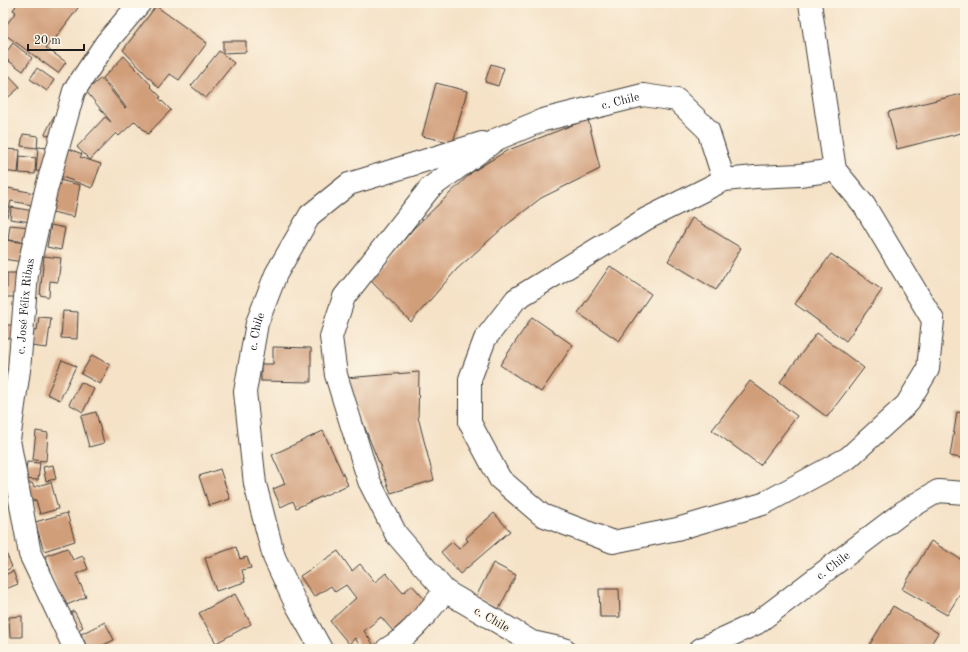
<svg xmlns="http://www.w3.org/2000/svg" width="968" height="652" viewBox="0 0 968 652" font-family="'Old Standard TT',serif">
<rect width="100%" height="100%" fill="#fcf5e5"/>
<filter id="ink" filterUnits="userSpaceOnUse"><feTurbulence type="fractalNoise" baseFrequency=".025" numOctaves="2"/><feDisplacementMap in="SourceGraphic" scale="8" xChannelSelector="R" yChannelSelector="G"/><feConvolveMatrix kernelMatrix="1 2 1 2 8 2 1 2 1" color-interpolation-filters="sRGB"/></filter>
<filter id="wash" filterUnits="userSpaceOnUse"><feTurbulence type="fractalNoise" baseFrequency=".012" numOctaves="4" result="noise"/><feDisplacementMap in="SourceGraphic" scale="16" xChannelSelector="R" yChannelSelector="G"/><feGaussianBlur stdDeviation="0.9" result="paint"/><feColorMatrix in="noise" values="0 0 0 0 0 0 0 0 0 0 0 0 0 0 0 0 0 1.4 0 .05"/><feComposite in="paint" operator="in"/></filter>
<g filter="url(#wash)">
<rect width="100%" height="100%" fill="#f5e2c7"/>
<g id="blocks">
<!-- building -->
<g fill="#d19e7a">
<polygon points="18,3 71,3 78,8 54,40 53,39 46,48 66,62 58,73 3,33 3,29 16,12 13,10"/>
<polygon points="156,6 207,43 179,80 170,74 159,88 123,50"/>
<polygon points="223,41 246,41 246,52 223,53"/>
<polygon points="13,43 32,58 23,71 3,57"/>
<polygon points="219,51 234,63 206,98 191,86"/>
<polygon points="124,56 151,85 150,86 161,97 159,98 171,110 148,134 135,121 119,136 116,133 90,160 77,147 105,117 111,122 86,91 101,78 125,108 126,107 103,78"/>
<polygon points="491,64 504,68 498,86 485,82"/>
<polygon points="37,68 54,80 47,91 30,79"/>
<polygon points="3,69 20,87 3,102"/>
<polygon points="436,83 467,91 453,143 422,136"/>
<polygon points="965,93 965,132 897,149 888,112"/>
<polygon points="54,116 63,121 54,138 45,134"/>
<polygon points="588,119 600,169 541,198 504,227 457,269 411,322 370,280 414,228 472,172 506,151"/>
<polygon points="23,134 38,136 37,148 21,146"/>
<polygon points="38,147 49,148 47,172 36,171"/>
<polygon points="67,148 82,154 80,157 101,164 92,188 57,175"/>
<polygon points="3,149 20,150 18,173 3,171"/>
<polygon points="20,156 36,158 35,174 19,173"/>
<polygon points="59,180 80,185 74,217 52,212"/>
<polygon points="3,187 34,193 32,205 11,201 7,217 3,217"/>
<polygon points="11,207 33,211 31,222 10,219"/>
<polygon points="692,218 741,248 716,290 668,261"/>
<polygon points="10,225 30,227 28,242 8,240"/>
<polygon points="51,225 65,228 61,250 47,247"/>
<polygon points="5,240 26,243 23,262 3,259"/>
<polygon points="831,254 882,290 846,341 795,304"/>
<polygon points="44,256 61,258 58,282 50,281 49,297 40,295"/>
<polygon points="610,266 651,294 619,341 578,313"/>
<polygon points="7,273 19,273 19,297 3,297 3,288 7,288"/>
<polygon points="63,311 78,312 77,339 61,338"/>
<polygon points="39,317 51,318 47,348 31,346 34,329 37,330"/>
<polygon points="532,317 573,345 541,392 500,365"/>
<rect x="3" y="325" width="9" height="13"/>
<polygon points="817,333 864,368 827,417 780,382"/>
<polygon points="273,347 311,348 311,382 261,381 261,364 273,364"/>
<polygon points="92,355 110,365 100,384 81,374"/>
<polygon points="62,360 76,366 60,400 47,394"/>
<polygon points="419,372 418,417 434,480 391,493 345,378"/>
<polygon points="750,381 797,416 760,465 712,430"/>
<polygon points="81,382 94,389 83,412 69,404"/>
<polygon points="96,412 104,443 89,447 81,416"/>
<polygon points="957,412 965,413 965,459 950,456"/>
<polygon points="36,431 48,433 46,461 33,460"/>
<polygon points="323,431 348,485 296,508 293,501 281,507 273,489 285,484 272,455"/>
<polygon points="27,462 40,463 38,480 25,479"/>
<polygon points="53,465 56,479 46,481 43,467"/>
<polygon points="220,469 230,499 209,506 199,476"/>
<polygon points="51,482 58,509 40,514 36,500 30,502 25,484 32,483 34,487"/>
<polygon points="67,513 75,541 44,551 35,522"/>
<polygon points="494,513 510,531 460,574 441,552 452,542 459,549 468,541 466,538"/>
<polygon points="931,541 965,562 965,586 947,615 902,589"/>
<polygon points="3,546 12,567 3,572"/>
<polygon points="236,547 240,559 247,557 251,568 242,570 245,582 216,591 205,558"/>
<polygon points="67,548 73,560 83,556 88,569 76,574 86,597 64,606 45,556"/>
<polygon points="338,551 352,571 360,564 375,582 386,573 403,593 412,585 426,601 393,631 381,617 364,631 373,644 364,649 362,649 355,638 349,644 330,621 356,598 346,585 335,592 331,586 314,597 300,576"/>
<polygon points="493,563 516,575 499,609 476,597"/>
<polygon points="13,571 18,584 3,590 3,576"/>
<polygon points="599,589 619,589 620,617 600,617"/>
<polygon points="235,594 251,624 216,643 199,613"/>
<polygon points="893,606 938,633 928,649 867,649"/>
<polygon points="74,611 83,627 77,631 67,615"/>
<polygon points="22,616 22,637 10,637 9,617"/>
<polygon points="105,622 114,640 95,649 88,649 81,634"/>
</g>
</g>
</g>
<g filter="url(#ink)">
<use href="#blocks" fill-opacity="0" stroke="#3d3a36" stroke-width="1"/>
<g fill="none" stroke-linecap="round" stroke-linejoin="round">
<defs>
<g id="street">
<polyline points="810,3 835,170 864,205 933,320 928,369 907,404 848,458 763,504 677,529 613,542 542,515 500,479 470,423 470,379 485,339 516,299 646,219 724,180 755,177 799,175 835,170"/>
<path id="s1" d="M 75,649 L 30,554 L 9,440 L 19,370 L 27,274 L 46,190 L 74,91 L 106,43 L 140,3"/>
<path id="s2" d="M 321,649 L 295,602 L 274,557 L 255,484 L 245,392 L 257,323 L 276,274 L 310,215 L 349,184 L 482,143"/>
<path d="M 387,649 C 411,635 427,613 445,591"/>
<path id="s3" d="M 564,649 L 532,642 L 445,591 L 396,534 L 369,481 L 336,375 L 331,337 L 344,297 L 430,188 L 497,139 L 543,120 L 643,95 L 677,100 L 708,130 L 724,180"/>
<path id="s4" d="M 701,649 L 757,623 L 903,512 L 938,491 L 965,493"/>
</g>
</defs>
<!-- street casing -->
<use href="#street" stroke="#3d3a36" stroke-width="24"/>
<!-- street -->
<use href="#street" stroke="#fff" stroke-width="22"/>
</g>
</g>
<g text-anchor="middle" stroke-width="3" stroke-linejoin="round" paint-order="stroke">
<!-- street labels -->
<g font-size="12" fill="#1c1c1c" stroke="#fcf5e5">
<text dy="4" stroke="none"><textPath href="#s3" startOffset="811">c. Chile</textPath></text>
<text dy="4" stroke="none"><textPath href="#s1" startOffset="356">c. José Félix Ribas</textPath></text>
<text dy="4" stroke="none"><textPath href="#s2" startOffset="333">c. Chile</textPath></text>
<text dy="4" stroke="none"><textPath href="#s4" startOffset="157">c. Chile</textPath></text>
<text transform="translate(492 619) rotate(30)" y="4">c. Chile</text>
</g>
</g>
<!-- margin -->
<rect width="968" height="652" fill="none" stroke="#fcf5e5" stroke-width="16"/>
<!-- scale -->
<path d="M28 44v6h56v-6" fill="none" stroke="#1c1c1c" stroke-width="2"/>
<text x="34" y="44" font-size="12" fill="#1c1c1c" stroke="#fcf5e5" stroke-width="3" paint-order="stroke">20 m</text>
</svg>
